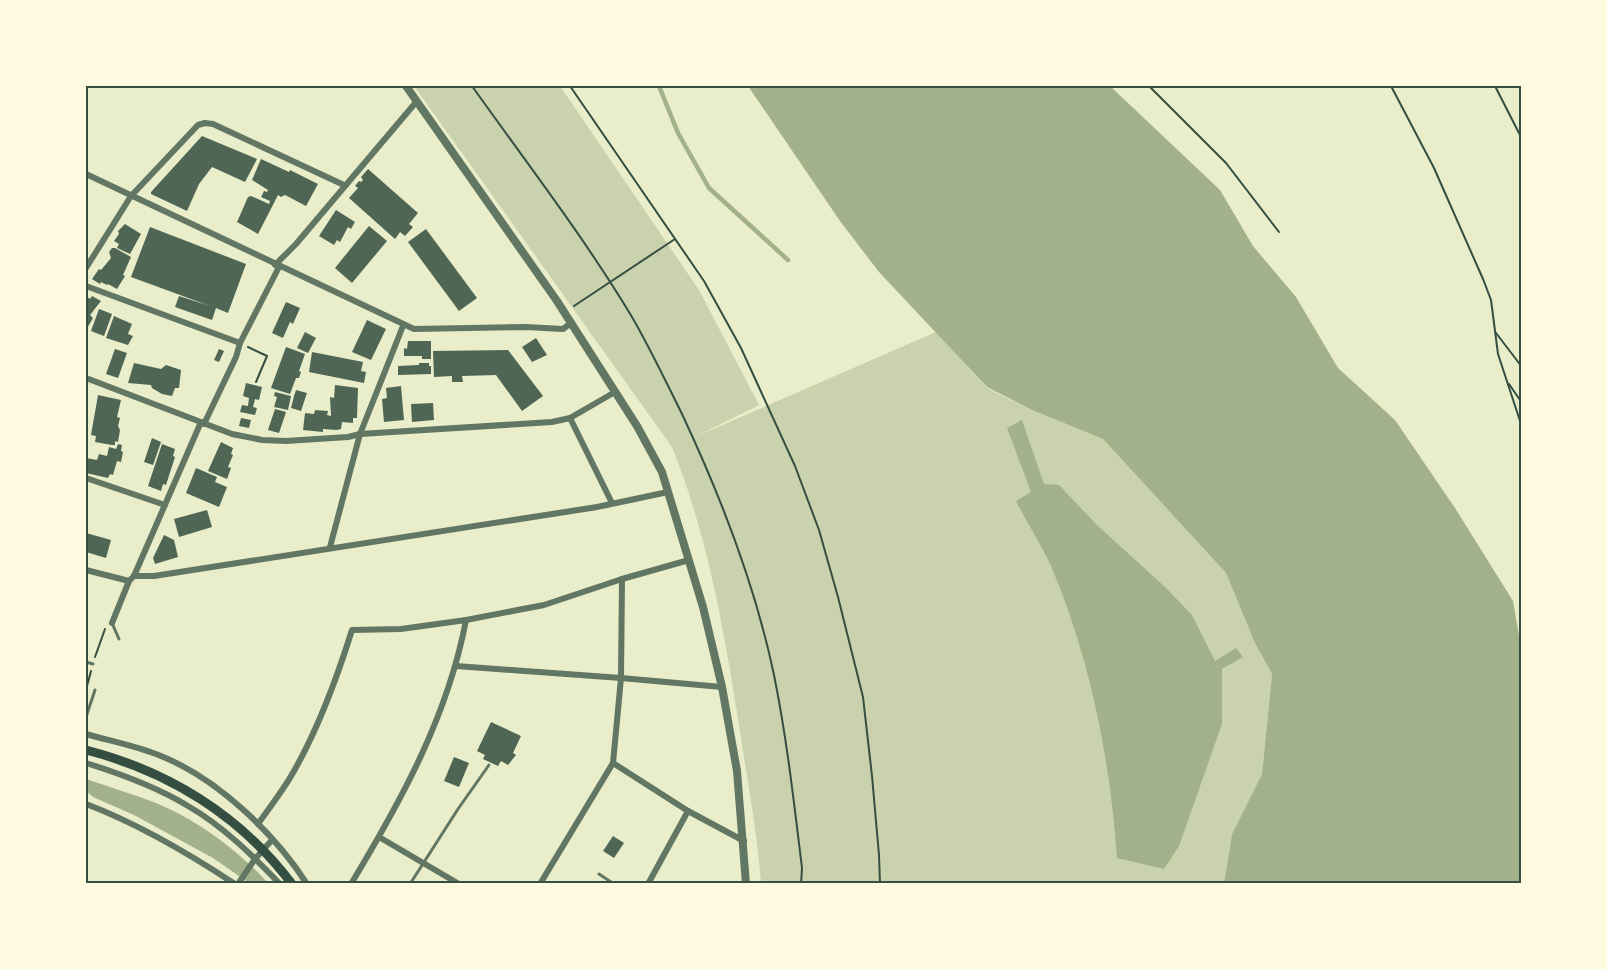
<svg xmlns="http://www.w3.org/2000/svg" width="1607" height="969" viewBox="0 0 1607 969" font-family="Cabin,sans-serif">
<rect width="100%" height="100%" fill="#e9edc9"/>
<!-- green -->
<path fill="#cad2ad" d="M 414,86 L 560,86 L 699,290 L 759,405 L 695,437 L 936,332 L 987,388 L 1032,410 L 1103,439 L 1226,573 L 1255,642 L 1272,674 L 1262,774 L 1232,834 L 1224,883 L 761,883 C 757,830 747,778 739,725 C 724,631 708,536 672,447 Z"/>
<!-- water -->
<g fill="#a3b18a">
<polygon points="748,86 1110,86 1220,190 1253,246 1296,297 1338,368 1395,420 1455,508 1513,601 1522,653 1521,883 1224,883 1232,834 1262,774 1272,674 1255,643 1226,573 1103,439 1032,410 987,387 879,272 840,221"/>
<path d="M 1022,420 L 1044,484 L 1059,485 L 1097,525 L 1165,587 L 1192,615 L 1215,661 L 1236,648 L 1243,657 L 1222,669 L 1222,724 L 1179,846 L 1164,869 L 1117,858 C 1110,758 1090,658 1051,566 C 1041,544 1027,523 1016,501 L 1031,492 L 1007,428 Z"/>
<path d="M 86,779 C 109,787 133,794 156,803 C 197,820 238,850 268,883 L 249,883 L 213,858 L 134,815 L 93,797 L 86,791 Z"/>
</g>
<g fill="none" stroke-linecap="round" stroke-linejoin="round">
<!-- stream -->
<polyline stroke="#a3b18a" stroke-width="4.5" points="659,86 678,133 709,188 788,260"/>
</g>
<!-- building -->
<g fill="#4f6655">
<polygon points="202,136 257,159 245,182 212,167 199,184 187,211 151,194 151,192"/>
<polygon points="261,159 289,172 290,170 318,184 306,206 285,195 281,197 278,195 258,234 237,222 248,197 251,196 269,204 270,201 261,197 264,191 267,192 268,190 252,180"/>
<polygon points="368,169 418,213 409,224 413,227 405,236 400,232 395,239 349,198 358,188 355,186 359,181 361,182 363,180 361,177"/>
<polygon points="336,210 355,222 351,229 348,227 340,242 337,240 334,245 319,236"/>
<polygon points="125,224 141,234 130,254 117,248 119,244 114,241 119,234 118,231"/>
<polygon points="369,226 387,241 352,283 335,268"/>
<polygon points="150,227 246,264 228,313 216,308 212,320 175,307 179,296 210,306 131,277"/>
<polygon points="426,229 477,298 459,311 408,242"/>
<polygon points="112,248 115,248 131,257 123,275 125,276 117,289 108,284 107,285 101,282 100,284 92,279 99,269 101,270 111,258 109,252"/>
<polygon points="86,296 90,299 92,296 101,301 90,315 93,318 86,330"/>
<polygon points="286,302 300,308 293,324 290,322 283,338 272,333"/>
<polygon points="99,309 112,314 104,336 91,331"/>
<polygon points="114,316 132,324 128,334 133,336 128,345 106,338"/>
<polygon points="367,320 386,329 371,360 352,352"/>
<polygon points="305,332 316,338 308,353 297,348"/>
<polygon points="536,338 547,355 532,362 522,347"/>
<polygon points="408,341 431,341 431,359 422,359 422,356 404,356 404,348 407,349"/>
<polygon points="286,347 305,354 299,371 301,372 299,378 296,378 290,394 271,388"/>
<polygon points="115,349 127,353 118,378 106,374"/>
<polygon points="219,349 224,351 219,362 214,360"/>
<polygon points="508,350 543,396 522,411 496,375 462,376 463,382 452,382 452,376 434,377 433,351"/>
<polygon points="312,352 363,362 361,371 366,372 364,383 309,372"/>
<polygon points="134,363 161,369 166,365 181,370 179,388 175,388 172,396 162,394 152,388 151,385 128,383"/>
<polygon points="419,363 429,363 429,366 431,366 431,374 398,375 398,366 419,365"/>
<polygon points="246,383 262,387 259,400 255,399 253,407 257,408 255,415 240,412 242,405 248,406 249,398 243,396"/>
<polygon points="335,385 358,388 357,418 353,418 353,423 342,422 341,429 337,430 323,429 323,432 303,430 305,413 314,414 315,410 328,411 327,415 331,416 330,397 334,398"/>
<polygon points="401,386 404,420 384,422 382,399 387,398 386,388"/>
<polygon points="296,390 307,393 301,411 291,408 294,396 296,397 294,396"/>
<polygon points="275,392 291,396 288,410 274,407 277,397 274,396"/>
<polygon points="98,395 121,400 117,417 120,418 118,426 120,430 118,442 115,441 115,445 112,445 95,442 96,436 91,435"/>
<polygon points="433,403 434,420 412,422 411,404"/>
<polygon points="275,409 286,412 279,433 268,430"/>
<polygon points="241,418 251,420 249,428 239,426"/>
<polygon points="152,438 161,442 153,465 144,462"/>
<polygon points="221,442 233,448 231,454 233,455 228,467 231,468 227,479 208,471"/>
<polygon points="118,444 122,445 121,451 123,452 121,462 117,461 113,475 110,474 108,478 86,473 86,458 97,460 99,454 107,456 109,447 116,449"/>
<polygon points="162,444 175,449 173,456 175,457 166,485 163,484 161,491 148,486"/>
<polygon points="196,468 217,477 215,482 227,487 219,507 186,493"/>
<polygon points="207,510 212,527 179,537 174,519"/>
<polygon points="86,533 111,540 106,558 86,552"/>
<polygon points="164,535 174,540 178,557 155,564 153,558"/>
<polygon points="491,722 521,736 513,753 516,755 508,765 501,761 498,766 483,759 485,755 477,751"/>
<polygon points="454,757 469,763 459,787 444,781"/>
<polygon points="613,836 624,843 614,858 603,851"/>
</g>
<g fill="none" stroke-linecap="round" stroke-linejoin="round">
<!-- path -->
<g stroke="#344e41" stroke-width="2">
<path d="M 472,86 C 526,162 584,237 632,317 C 650,348 666,382 682,414 C 721,497 755,584 774,675 C 787,739 794,803 802,868 L 801,884"/>
<polyline points="570,86 704,281 741,348 795,466 819,530 838,597 863,697 872,776 879,855 880,884"/>
<polyline points="1149,86 1226,163 1279,232"/>
<polyline points="1391,86 1434,168 1483,279 1491,300 1498,354 1522,427"/>
<polyline points="1495,86 1522,139"/>
<polyline points="574,306 675,239"/>
<polyline points="1496,333 1522,367"/>
<polyline points="248,347 267,356 256,382"/>
<polyline points="1509,384 1522,403"/>
<polyline points="95,657 105,629"/>
<polyline points="87,686 91,671"/>
</g>
<!-- service -->
<g stroke="#617663" stroke-width="3">
<polyline points="112,623 119,639"/>
<polyline points="86,662 93,664"/>
<polyline points="86,717 95,690"/>
<polyline points="599,874 614,884"/>
<polyline points="410,884 458,809 489,765"/>
</g>
<!-- minor -->
<g stroke="#617663" stroke-width="6">
<polyline points="86,174 414,329 526,327 563,329 571,323"/>
<polyline points="275,265 296,244 417,101"/>
<polyline points="86,268 131,196 198,125 205,123 213,124 344,185"/>
<polyline points="86,286 240,343"/>
<polyline points="86,378 232,434 262,440 286,441 348,437 360,434 552,422 570,418 615,392"/>
<polyline points="570,418 612,503"/>
<polyline points="204,424 236,357 240,343 279,267"/>
<polyline points="86,478 165,505"/>
<polyline points="330,547 360,434 403,326"/>
<polyline points="86,570 129,581"/>
<polyline points="134,576 154,576 597,507 668,492"/>
<polyline points="112,623 129,581 134,576 201,422"/>
<polyline points="456,666 621,678 722,687"/>
<path d="M 86,734 C 110,741 137,746 161,756 C 218,779 274,833 307,884"/>
<path d="M 86,763 C 121,774 157,787 188,806 C 223,826 252,855 280,884"/>
<polyline points="613,763 688,811"/>
<path d="M 86,804 C 139,824 188,853 235,884"/>
<path d="M 258,824 C 270,807 284,789 294,771 C 319,727 337,678 352,630 L 401,629 L 466,620 L 544,605 L 622,579 L 689,560"/>
<polyline points="379,837 459,884"/>
<polyline points="238,884 255,859 272,840"/>
<path d="M 351,884 C 401,801 448,716 466,620"/>
<polyline points="540,884 613,763 621,678 622,579"/>
<polyline points="648,884 688,811 744,841"/>
</g>
<!-- tertiary -->
<polyline stroke="#617663" stroke-width="8" points="406,86 557,301 637,426 662,472 703,607 722,687 737,771 746,884"/>
<!-- secondary -->
<path stroke="#344e41" stroke-width="9" d="M 86,750 C 168,771 240,815 292,884"/>
</g>
<!-- border -->
<rect width="1607" height="969" fill="none" stroke="#fefae0" stroke-width="174"/>
<rect x="87" y="87" width="1433" height="795" fill="none" stroke="#344e41" stroke-width="2"/>
</svg>
